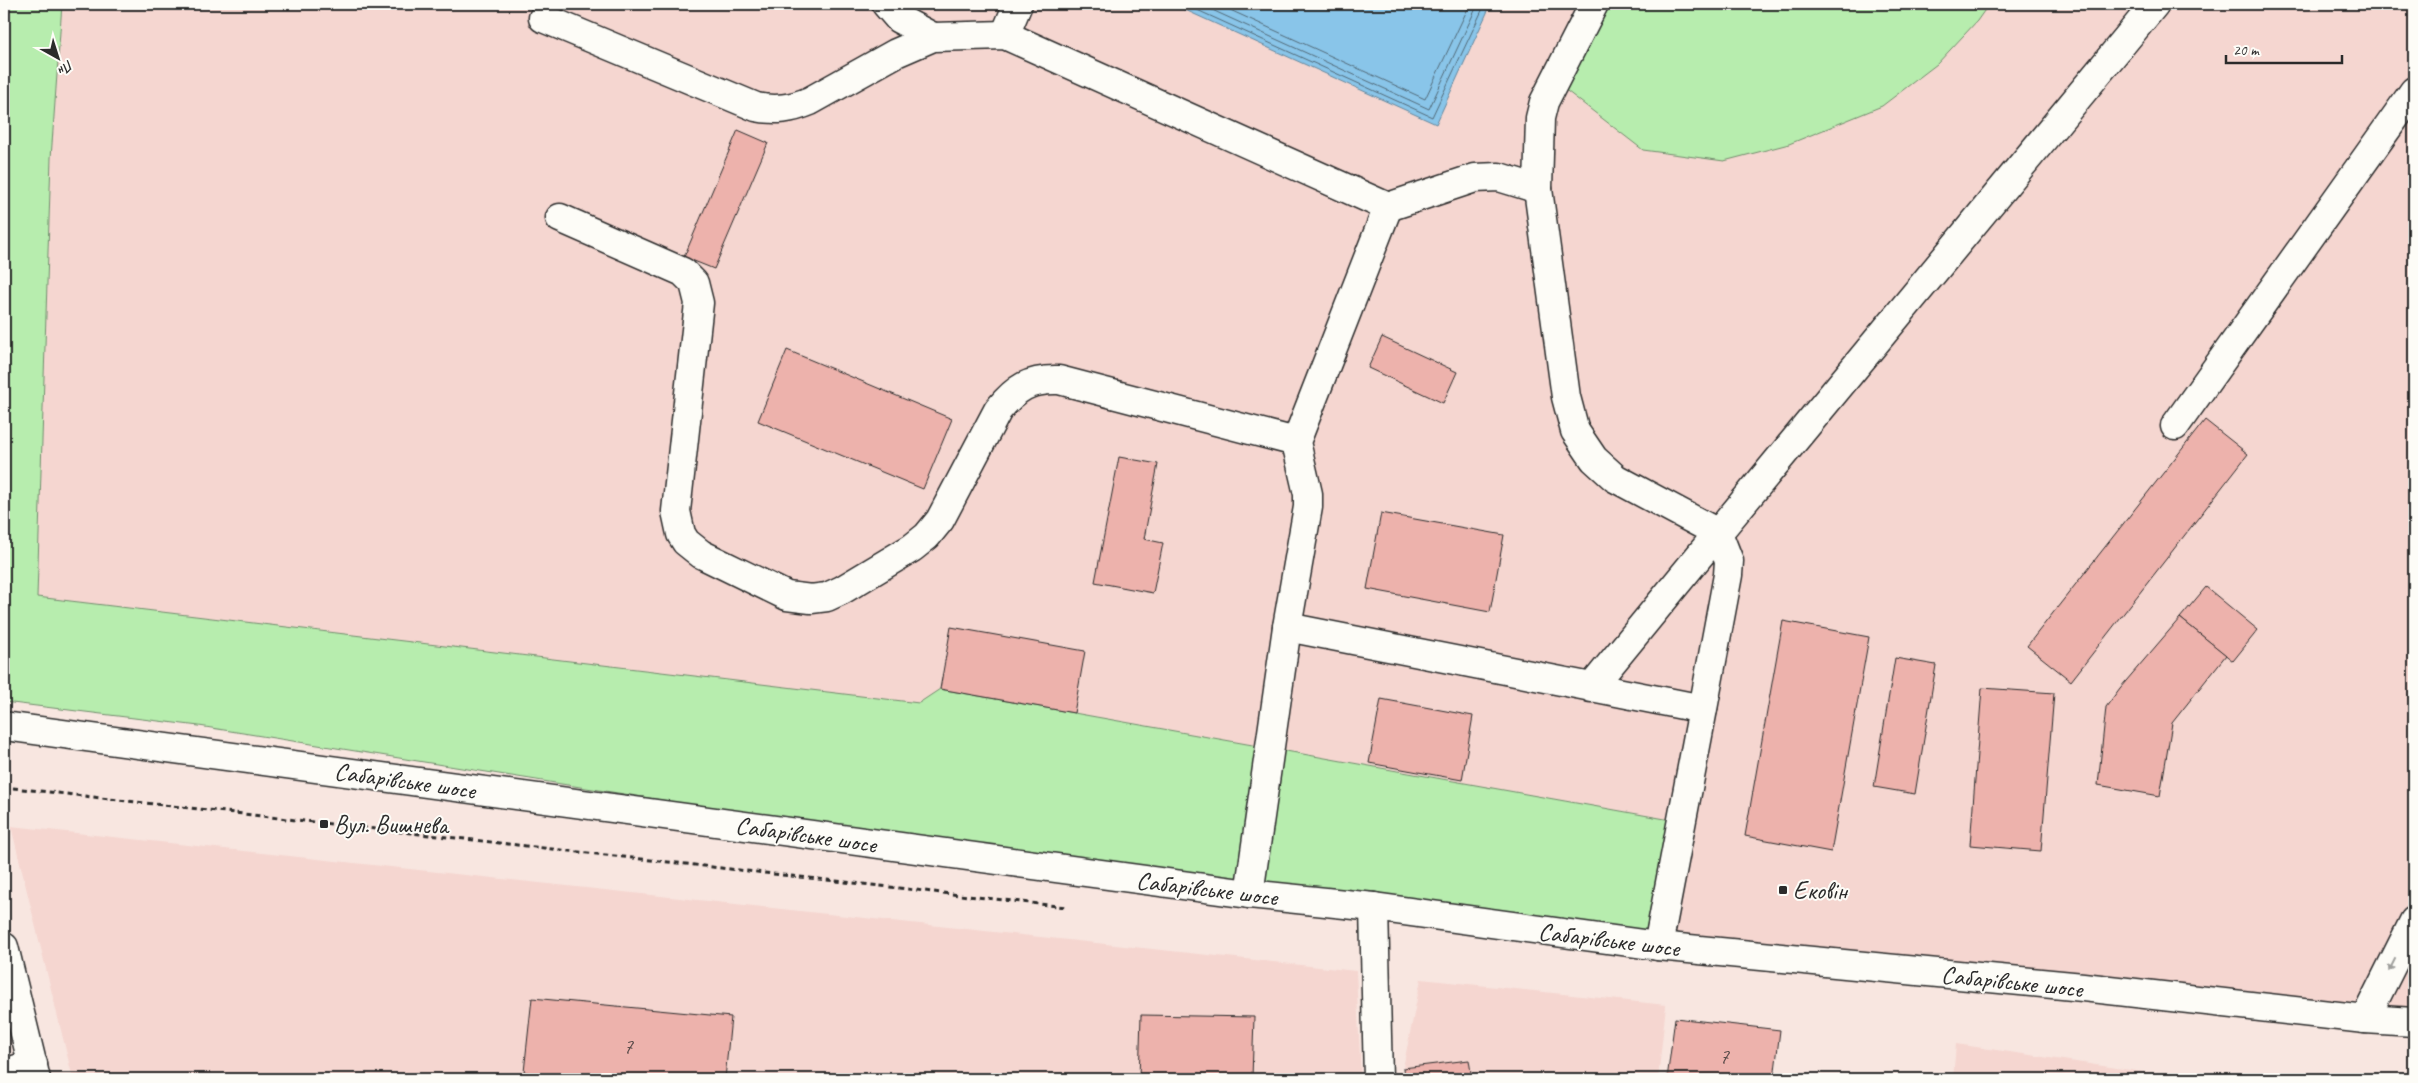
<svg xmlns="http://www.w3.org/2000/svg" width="2418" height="1083" viewBox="0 0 2418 1083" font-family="Caveat,sans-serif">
<rect width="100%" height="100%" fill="#f8e6e0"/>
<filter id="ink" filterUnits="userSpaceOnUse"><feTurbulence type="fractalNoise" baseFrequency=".02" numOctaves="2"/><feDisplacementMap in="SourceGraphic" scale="10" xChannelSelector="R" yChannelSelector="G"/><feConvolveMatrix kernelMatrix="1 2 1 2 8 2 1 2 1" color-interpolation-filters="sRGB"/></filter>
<g filter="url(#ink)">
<!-- built -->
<g fill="#f5d6d0">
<polygon points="62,4 2414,4 2414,1022 1658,946 1682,822 1074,713 940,689 920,704 37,597 51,158"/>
<polygon points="11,826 1356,971 1361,1079 73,1079"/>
<polygon points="1421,979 1666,1005 1658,1079 1404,1079 1403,1068"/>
<polygon points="1956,1044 2190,1079 1953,1079"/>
</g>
<!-- green -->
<g fill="#b7edae" stroke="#718c6c">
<polygon points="4,4 62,4 51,158 37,597 919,703 940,689 1682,822 1658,946 1249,894 199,726 4,702"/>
<polygon points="1594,4 1989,4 1977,21 1937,64 1882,106 1789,144 1724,161 1643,150 1554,81"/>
</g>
<!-- water -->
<polygon fill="#89c5e9" stroke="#63879d" points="1172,4 1491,4 1436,124"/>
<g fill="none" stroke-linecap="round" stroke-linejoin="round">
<!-- shore -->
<g stroke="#516977" stroke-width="1">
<polyline points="1184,4 1432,117 1485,4"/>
<polyline points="1199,4 1429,109 1478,4"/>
<polyline points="1217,4 1425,99 1470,4"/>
</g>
</g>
<!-- building -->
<g fill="#edb2ac" stroke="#2b2b2b">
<polygon points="738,130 768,143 714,269 684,257"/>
<polygon points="1382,337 1457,372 1443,403 1368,368"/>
<polygon points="787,350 952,419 923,489 758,421"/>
<polygon points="2205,420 2248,454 2071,681 2027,646"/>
<polygon points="1119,457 1158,464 1144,539 1163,543 1153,593 1095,582"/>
<polygon points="1381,513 1504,535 1490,612 1367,589"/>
<polygon points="2206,587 2258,630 2233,661 2180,618"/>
<polygon points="2180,618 2226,655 2172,723 2160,796 2098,785 2106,707 2120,688"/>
<polygon points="1783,621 1869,637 1831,852 1745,836"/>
<polygon points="951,627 1085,651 1074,713 940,689"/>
<polygon points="1895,658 1936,665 1915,794 1874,787"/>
<polygon points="1982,688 2054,693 2041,851 1970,845"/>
<polygon points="1381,699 1473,716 1462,780 1369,763"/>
<polygon points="532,998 731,1017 725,1079 600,1079 524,1072"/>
<polygon points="1141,1015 1254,1017 1252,1078 1283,1079 1139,1079"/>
<polygon points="1675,1018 1780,1030 1774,1079 1667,1079"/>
<polygon points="1469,1060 1472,1079 1404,1079 1403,1068"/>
</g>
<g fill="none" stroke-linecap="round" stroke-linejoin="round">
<defs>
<g id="minor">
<polyline points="886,4 899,19 933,37"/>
<path d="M 543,18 L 756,107 C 776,111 791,109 810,101 L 896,53 L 933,37 L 1005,35 L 1388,207 L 1296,442 L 1308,494 L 1308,507 L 1287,627 L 1249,894"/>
<polyline points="1005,35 1018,4"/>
<polyline points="1538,189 1566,397 1575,431 1594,459 1615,478 1718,533 2155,4"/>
<polyline points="1388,207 1475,178 1499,177 1538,189 1540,118 1544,102 1594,4"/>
<path d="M 560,218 L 683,272 L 694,283 L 699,303 L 676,511 L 681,534 L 686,542 L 701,554 L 787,596 L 811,599 L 827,597 L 842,590 L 912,548 L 927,536 L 940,520 L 998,410 C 1016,388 1029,379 1059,380 L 1296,442"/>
<polyline points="2175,426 2414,91"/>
<polyline points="1287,627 1703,709 1728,575 1729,561 1718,533 1591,688"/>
<polyline points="4,726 1249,894 1374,907 1658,946 2083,987 2365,1019 2414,1022"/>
<polyline points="1374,907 1378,1079"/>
<polyline points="1658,946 1703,709"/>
<polyline points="4,947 36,1079"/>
<polyline points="2365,1019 2414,921"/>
<polyline points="4,1073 33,1064"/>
</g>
</defs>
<!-- minor casing -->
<use href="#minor" stroke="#2b2b2b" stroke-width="31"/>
<!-- path -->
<polyline stroke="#2b2b2b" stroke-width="3" stroke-dasharray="5 4" stroke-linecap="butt" points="4,787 1066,907"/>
<!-- minor -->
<use href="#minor" stroke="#fdfcf7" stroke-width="28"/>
</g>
<!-- one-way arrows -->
<defs><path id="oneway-solid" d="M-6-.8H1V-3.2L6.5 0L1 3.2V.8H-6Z" transform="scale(1.25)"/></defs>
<use fill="#9e9e9b" href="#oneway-solid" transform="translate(2392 965) rotate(117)"/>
</g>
<!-- markers -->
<g fill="#2b2b2b" stroke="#fdfcf7" stroke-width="2">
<rect x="319" y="819" width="10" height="10" rx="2.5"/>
<rect x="1778" y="885" width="10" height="10" rx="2.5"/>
</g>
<g text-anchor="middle" stroke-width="4" stroke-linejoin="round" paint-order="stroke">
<!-- number labels -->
<g font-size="22" fill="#5c4d4b">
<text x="628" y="1053">7</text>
<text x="1724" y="1063">7</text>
</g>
<!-- street labels -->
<g font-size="25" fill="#2b2b2b" stroke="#fdfcf7">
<text transform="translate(405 780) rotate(8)" y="9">Сабарівське шосе</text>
<text transform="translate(806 834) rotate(8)" y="9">Сабарівське шосе</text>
<text transform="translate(1207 888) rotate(7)" y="9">Сабарівське шосе</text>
<text transform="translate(1609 939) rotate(7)" y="9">Сабарівське шосе</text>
<text transform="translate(2012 981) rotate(6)" y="9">Сабарівське шосе</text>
</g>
<!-- poi labels -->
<g font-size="25" fill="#2b2b2b" stroke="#fdfcf7" text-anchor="start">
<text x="334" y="833">Вул. Вишнева</text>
<text x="1793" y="899">Ековін</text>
</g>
</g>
<!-- margin -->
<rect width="2418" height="1083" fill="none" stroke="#fdfcf7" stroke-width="20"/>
<rect x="10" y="10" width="2398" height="1063" fill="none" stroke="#2b2b2b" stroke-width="2" filter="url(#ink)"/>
<!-- north arrow -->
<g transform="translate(58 58) rotate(141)" stroke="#fdfcf7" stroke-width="4" paint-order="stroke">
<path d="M0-4L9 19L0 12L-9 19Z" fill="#2b2b2b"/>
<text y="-8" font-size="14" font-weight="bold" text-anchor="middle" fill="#2b2b2b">Пн</text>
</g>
<!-- scale -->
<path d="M2226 55v8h116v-8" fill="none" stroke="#2b2b2b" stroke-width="2.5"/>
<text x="2233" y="55" font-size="15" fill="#2b2b2b" stroke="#fdfcf7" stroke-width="4" paint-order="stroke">20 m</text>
</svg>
